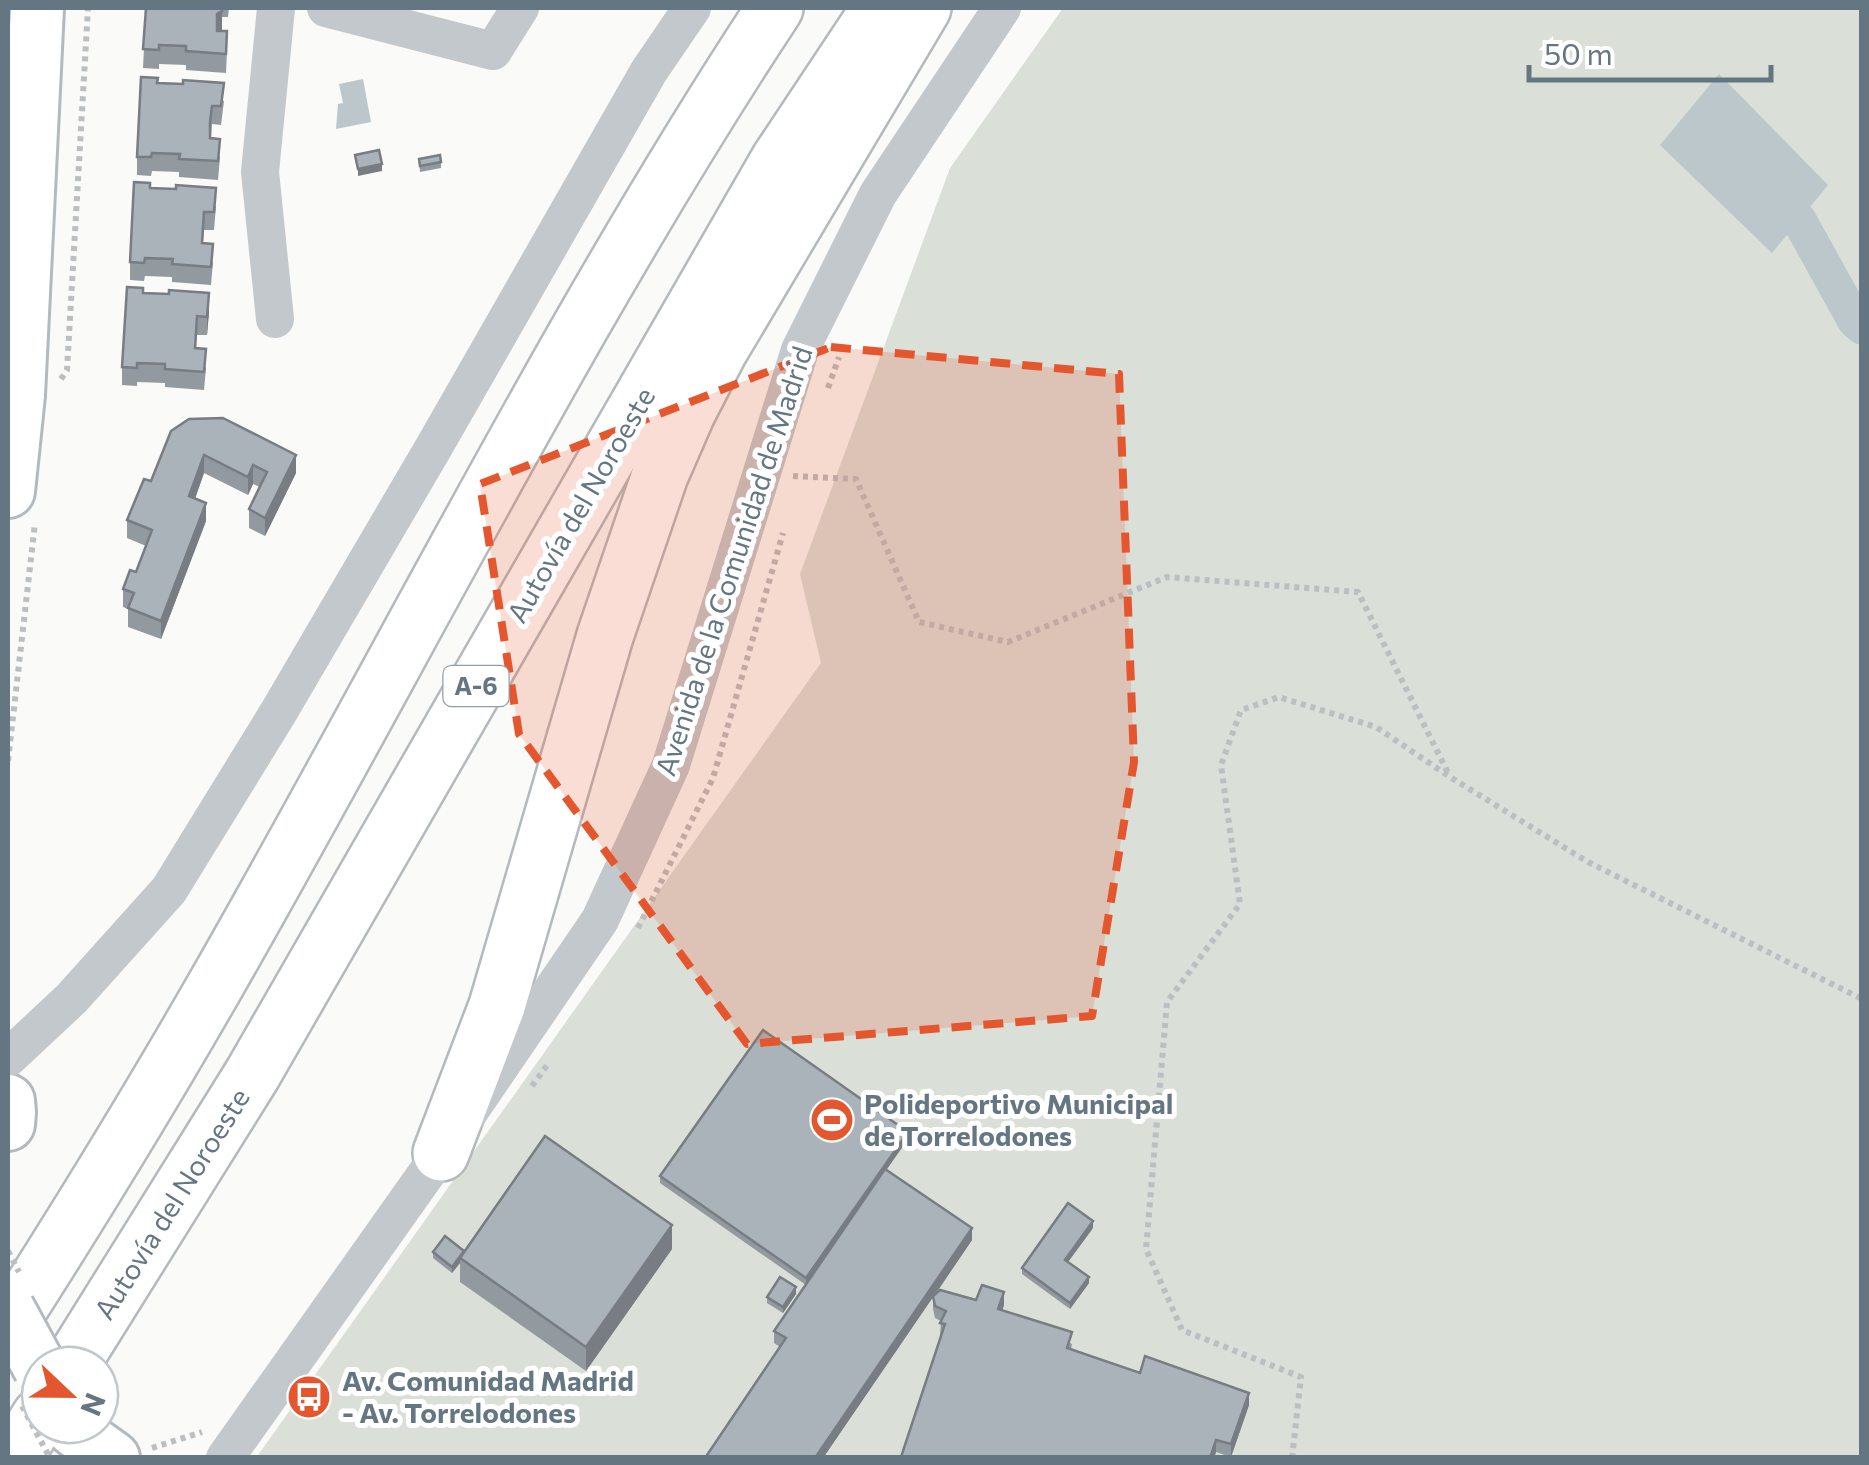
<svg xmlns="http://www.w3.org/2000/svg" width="1869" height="1465" viewBox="0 0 1869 1465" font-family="Commissioner,sans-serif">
<rect width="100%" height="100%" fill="#fafaf8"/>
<!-- green -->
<polygon fill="#dadfd7" points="1063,8 1861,8 1861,1457 256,1458 821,663 800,574 950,168"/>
<!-- water -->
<g fill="#bbc7cb">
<polygon points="1719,74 1828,185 1772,253 1660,145"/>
<polygon points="363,79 371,122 336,129 338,104 343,103 339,84"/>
</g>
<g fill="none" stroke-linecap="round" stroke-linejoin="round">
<!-- canal -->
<polyline stroke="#bbc7cb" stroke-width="35" points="1771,186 1799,220 1855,321 1862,327"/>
<defs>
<g id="secondary">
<polyline points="8,491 18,395 37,8"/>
<polyline points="8,1101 9,1112 8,1124"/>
<polyline points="74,1430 113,1458"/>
</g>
<g id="motorway">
<polyline points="441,1153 497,1006 605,636 660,475 687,413 719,351 923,8"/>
<path d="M 8,1326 C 79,1215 149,1101 215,986 C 402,660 568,322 775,8"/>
<polyline points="71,1365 252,1075 779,160 880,8"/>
<polyline points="14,1458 40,1416"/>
</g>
</defs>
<!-- secondary casing -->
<use href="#secondary" stroke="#b3babf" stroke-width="58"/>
<!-- motorway casing -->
<use href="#motorway" stroke="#b4b9bd" stroke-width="60"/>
<!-- path -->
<g stroke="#bbbfc2" stroke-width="6" stroke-dasharray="5 5" stroke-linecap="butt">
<polyline points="61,379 67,370 88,8"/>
<polyline points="828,388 839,357"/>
<polyline points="793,476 856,479 919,622 1008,642 1167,577 1358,592 1448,773"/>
<polyline points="8,761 35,523"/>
<polyline points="638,928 713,778 783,533"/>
<polyline points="532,1086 548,1064"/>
<polyline points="152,1448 202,1432"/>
<polyline points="1292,1458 1301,1377 1182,1330 1146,1249 1167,1002 1240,904 1221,765 1241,710 1279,697 1376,727 1450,777 1588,862 1862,999"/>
</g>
<!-- minor -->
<g stroke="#c3c8cc" stroke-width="38">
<polyline points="326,8 493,51 520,8"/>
<polyline points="275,319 260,172 276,8"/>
<polyline points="8,1058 72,998 169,890 278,713 435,445 649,71 692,8"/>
<polyline points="225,1458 441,1153 600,920 671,765 800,350 878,194 1002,8"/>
</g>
<!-- secondary -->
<use href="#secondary" stroke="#fff" stroke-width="52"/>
<!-- motorway -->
<use href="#motorway" stroke="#fff" stroke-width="55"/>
<defs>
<polyline id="secondary-bridge" points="8,1309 40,1368"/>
</defs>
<!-- secondary-bridge casing -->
<use href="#secondary-bridge" stroke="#b3babf" stroke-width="58" stroke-linecap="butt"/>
<!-- path-bridge -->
<g stroke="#bbbfc2" stroke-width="6" stroke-dasharray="5 5" stroke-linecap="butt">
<polyline points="8,1251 19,1272"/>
<polyline points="22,1406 50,1458"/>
</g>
<!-- secondary-bridge -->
<use href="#secondary-bridge" stroke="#fff" stroke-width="52"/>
</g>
<!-- wall -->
<g fill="#929a9f">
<polygon points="146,8 229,8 228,17 222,17 222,30 220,31 227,50 226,73 186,70 186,65 159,64 159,69 143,68"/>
<polygon points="158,83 224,101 221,125 212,124 211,138 220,157 218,180 179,177 179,172 152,171 151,176 137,175 137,157"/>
<polygon points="419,159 441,162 441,168 420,172"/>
<polygon points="150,188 216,206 214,230 204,230 203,243 213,262 211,285 172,282 172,277 145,276 144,281 130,280 130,262"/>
<polygon points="143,293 209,312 207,335 197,335 196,349 206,368 204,390 165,387 165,383 137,382 137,386 122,385 122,367"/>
<polygon points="171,431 296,473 265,536 249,528 249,509 260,487 253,484 248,495 204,473 195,499 206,521 161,639 128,627 128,609 123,607 123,589 136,572 146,546 127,538 127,520 151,481"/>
<polygon points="908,1139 886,1170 972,1240 935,1295 1004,1305 1002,1310 1072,1344 1071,1349 1140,1373 1249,1405 1231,1457 1216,1452 1214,1458 901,1458 941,1336 940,1335 941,1321 935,1318 933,1309 933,1297 823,1458 705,1458 780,1347 774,1343 774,1331 806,1285 660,1183 660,1176"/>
<polygon points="1093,1228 1068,1262 1089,1283 1070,1309 1022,1274 1022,1268"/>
<polygon points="672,1249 586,1371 460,1282 460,1263 452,1273 433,1258 433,1252"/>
<polygon points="796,1294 783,1313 767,1303 767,1297"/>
</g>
<!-- shaded-wall -->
<g fill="#777d82">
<polygon points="222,11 222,30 217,33 217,14"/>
<polygon points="382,164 382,171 358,176 358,169"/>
<polygon points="209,293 209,312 207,335 207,317"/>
<polygon points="204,455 204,473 189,515 189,496"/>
<polygon points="296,455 296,473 265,536 265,518"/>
<polygon points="253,465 253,484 248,495 248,477"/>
<polygon points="206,503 206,521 161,639 161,621"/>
<polygon points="908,1132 908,1139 806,1285 806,1278"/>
<polygon points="1093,1221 1093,1228 1065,1266 1065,1260"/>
<polygon points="672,1225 672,1249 586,1371 586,1347"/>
<polygon points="972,1228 972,1240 823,1458 815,1458"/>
<polygon points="464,1251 460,1258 460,1263 452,1273 452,1267"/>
<polygon points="1089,1277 1089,1283 1070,1309 1070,1303"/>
<polygon points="796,1287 796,1294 783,1313 783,1307"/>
<polygon points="1004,1292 1004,1305 998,1322 998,1309"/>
<polygon points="1249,1393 1249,1405 1231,1457 1231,1444"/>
<polygon points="1216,1440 1216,1452 1214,1458 1210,1458"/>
</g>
<!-- building -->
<g fill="#aab3b9" stroke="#777d82" stroke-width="2.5">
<polygon points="146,8 222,8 222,11 217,14 217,31 227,31 226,54 186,51 186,46 159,45 159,50 143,49"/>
<polygon points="141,77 158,78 157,83 183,84 183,80 224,83 221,106 212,106 210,122 210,138 220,139 218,161 179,159 180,154 152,153 151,157 137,157"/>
<polygon points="379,150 382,164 358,169 355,155"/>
<polygon points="440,155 441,162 420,166 419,159"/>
<polygon points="134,182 150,183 150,188 176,189 176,185 216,188 214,212 204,212 203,227 202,243 213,244 211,267 172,264 173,259 145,258 144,263 130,262"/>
<polygon points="127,287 143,288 143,293 169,294 169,290 209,293 207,317 197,316 195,348 206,349 204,372 165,369 165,364 137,363 137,368 122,367"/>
<polygon points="223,418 296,455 265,518 249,509 267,472 253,465 248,477 204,455 189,496 206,503 161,621 128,608 134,593 123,589 130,570 136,572 152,530 127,520 144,479 151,481 171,431 189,419"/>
<polygon points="763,1030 908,1132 806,1278 660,1176"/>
<polygon points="545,1136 672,1225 586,1347 460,1258"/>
<polygon points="885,1169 972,1228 815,1458 705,1458 786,1338 774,1331"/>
<polygon points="1068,1203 1093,1221 1065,1260 1089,1277 1070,1303 1022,1268"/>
<polygon points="445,1236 464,1251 452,1267 433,1252"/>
<polygon points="780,1277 796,1287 783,1307 767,1297"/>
<polygon points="982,1285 1004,1292 998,1309 1072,1332 1067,1348 1140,1373 1145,1356 1249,1393 1231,1444 1216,1440 1210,1458 901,1457 945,1324 940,1323 946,1311 935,1306 933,1296 940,1290 976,1300"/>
</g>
<!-- marked area -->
<path fill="#e4572e" fill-opacity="0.2" stroke="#e4572e" stroke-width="8" stroke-dasharray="20 12" stroke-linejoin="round" d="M 831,347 L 1119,374 L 1134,762 L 1092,1016 L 747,1044 L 519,734 L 480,484 Z"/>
<!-- icons -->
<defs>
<symbol id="stadium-disc" viewBox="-11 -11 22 22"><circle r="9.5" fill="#e4572e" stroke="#fff"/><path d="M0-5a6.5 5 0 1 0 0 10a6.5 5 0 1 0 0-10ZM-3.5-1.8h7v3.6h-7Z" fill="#fff"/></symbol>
<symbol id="bus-disc" viewBox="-11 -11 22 22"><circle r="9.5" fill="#e4572e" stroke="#fff"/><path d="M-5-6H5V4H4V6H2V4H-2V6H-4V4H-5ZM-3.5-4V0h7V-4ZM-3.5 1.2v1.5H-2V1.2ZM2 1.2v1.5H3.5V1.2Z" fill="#fff"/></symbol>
</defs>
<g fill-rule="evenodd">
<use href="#stadium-disc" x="807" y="1095" width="50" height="50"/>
<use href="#bus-disc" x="284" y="1372" width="50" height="50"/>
</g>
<g text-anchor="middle" stroke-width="10" stroke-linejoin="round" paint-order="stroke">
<!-- shield labels -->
<rect fill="#fff" stroke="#939fa8" stroke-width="2.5" x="443.5" y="666" width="65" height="40" rx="8"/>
<g font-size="25" font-weight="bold" fill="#657683">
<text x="476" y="695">A-6</text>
</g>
<!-- street labels -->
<g font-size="28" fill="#657683" stroke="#fff">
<text transform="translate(581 505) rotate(-60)" y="10">Autovía del Noroeste</text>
<text transform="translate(734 561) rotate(-72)" y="10">Avenida de la Comunidad de Madrid</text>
<text transform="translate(172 1204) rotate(-58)" y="10">Autovía del Noroeste</text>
</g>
<!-- poi labels -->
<g font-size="28" font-weight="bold" fill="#657683" stroke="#fff" text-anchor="start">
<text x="864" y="1114">Polideportivo Municipal<tspan x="864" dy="32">de Torrelodones</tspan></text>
<text x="342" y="1391">Av. Comunidad Madrid<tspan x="342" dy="32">- Av. Torrelodones</tspan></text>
</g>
</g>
<!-- border -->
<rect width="1869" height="1465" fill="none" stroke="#657683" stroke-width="20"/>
<!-- north arrow -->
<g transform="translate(70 1395) rotate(112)"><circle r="48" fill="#ffffff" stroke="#c1c8cd" stroke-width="2.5"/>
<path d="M0-8L18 38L0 25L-18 38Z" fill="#e4572e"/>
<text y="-15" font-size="28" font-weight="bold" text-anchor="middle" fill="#657683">N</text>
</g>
<!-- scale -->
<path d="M1529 65v15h242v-15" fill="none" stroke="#657683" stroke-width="5"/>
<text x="1544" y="65" font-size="30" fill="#657683" stroke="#ffffff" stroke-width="8" paint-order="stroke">50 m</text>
</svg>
